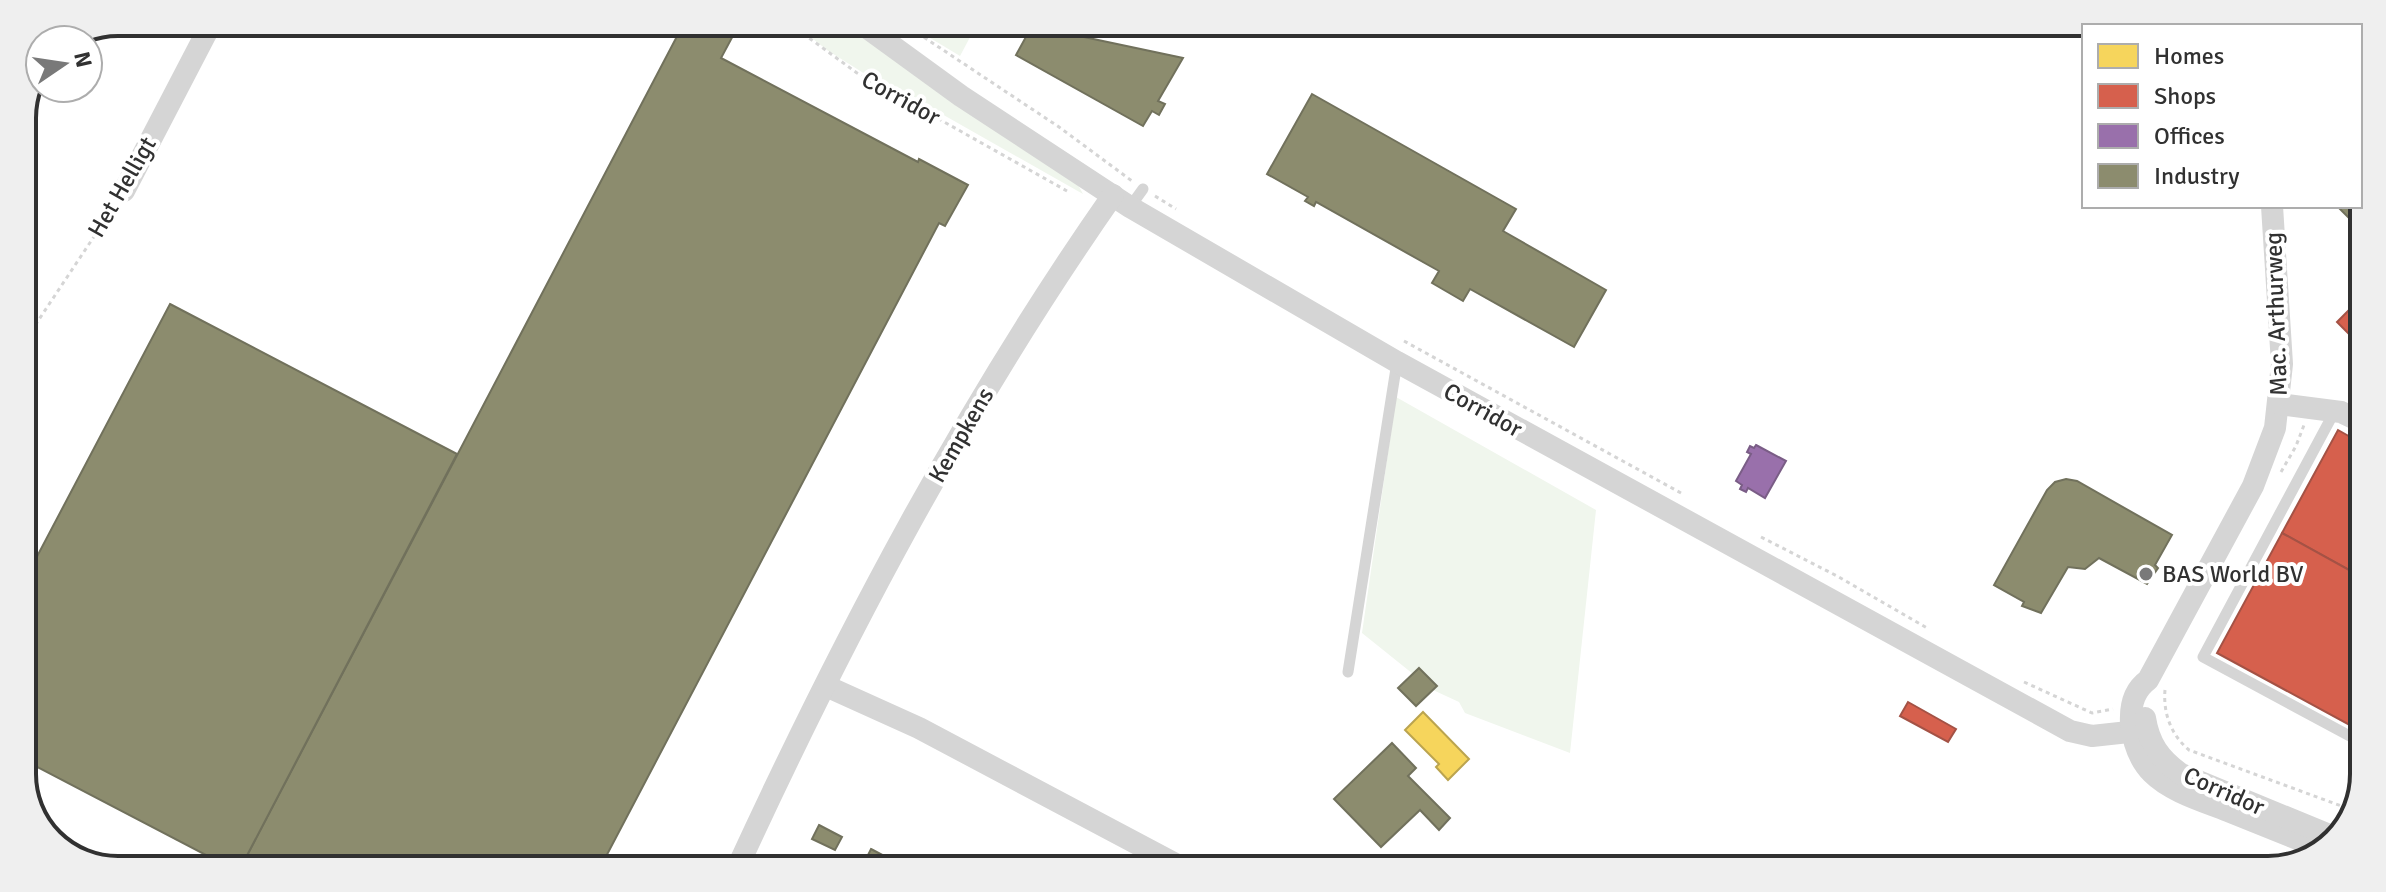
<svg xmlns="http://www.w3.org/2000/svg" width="2386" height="892" viewBox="0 0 2386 892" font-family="Signika,sans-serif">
<rect width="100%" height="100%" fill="#fff"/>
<!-- green -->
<g fill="#f0f6ed">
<polygon points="794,24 845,24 1077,183 1083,194 889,84 880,80 876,81 827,50"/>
<polygon points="907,24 977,24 960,56"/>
<polygon points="1396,397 1596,510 1570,753 1465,713 1459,702 1433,690 1362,633"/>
</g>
<!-- homes -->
<polygon fill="#f6d55c" stroke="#bba44f" stroke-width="2" points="1423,712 1469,759 1448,780 1436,767 1439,764 1405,730"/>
<!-- shops -->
<g fill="#d6604d" stroke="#a45245" stroke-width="2">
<polygon points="2362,297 2362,347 2337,322 2354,305 2357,298 2360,299"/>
<polygon points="2338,430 2361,443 2360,576 2282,533"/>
<polygon points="2282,533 2360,576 2359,730 2217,653"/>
<polygon points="1908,702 1956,729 1948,742 1900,716"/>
</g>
<!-- offices -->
<polygon fill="#9970ab" stroke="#7a5d86" stroke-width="2" points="1756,445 1786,461 1765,498 1748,488 1746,492 1740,489 1742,485 1736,481 1751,454 1747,452 1750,446 1754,448"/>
<!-- industry -->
<g fill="#8c8c6e" stroke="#71715c" stroke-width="2">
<polygon points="684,23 718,23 735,32 721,58 918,162 919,159 968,185 945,226 939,223 601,866 242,865"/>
<polygon points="1032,26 1183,58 1158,101 1165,104 1159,115 1152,111 1143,126 1016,55"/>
<polygon points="1312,94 1516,209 1503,231 1606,290 1574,347 1470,289 1463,301 1432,283 1439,271 1316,202 1314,206 1305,201 1308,197 1267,174"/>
<polygon points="2363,167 2363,232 2337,206 2360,206 2360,170"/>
<polygon points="170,304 457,454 242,865 225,865 22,759 22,585"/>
<polygon points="2066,479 2077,481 2172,535 2155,565 2158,568 2147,584 2099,558 2085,569 2068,567 2041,613 2022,606 2024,602 1994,585 2047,490 2055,482"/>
<polygon points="1419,668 1437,686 1416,706 1398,688"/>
<polygon points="1392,743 1416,768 1408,776 1450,818 1439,830 1420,810 1381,847 1334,799"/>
<polygon points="819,825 842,837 835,850 812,839"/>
<polygon points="871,849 905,867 862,867"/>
</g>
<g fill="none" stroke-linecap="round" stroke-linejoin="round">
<!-- path -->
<g stroke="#d5d5d5" stroke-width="3" stroke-dasharray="4 4" stroke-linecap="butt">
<polyline points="790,24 857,73 1067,191"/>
<polyline points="904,24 1059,127 1132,181"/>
<polyline points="1155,196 1176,209"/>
<polyline points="1404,341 1681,493"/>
<polyline points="22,345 113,208"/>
<polyline points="2281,472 2296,446 2304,425"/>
<polyline points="1761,537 1837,576 1927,628"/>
<polyline points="2024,682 2092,713 2113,709"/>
<path d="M 2165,690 C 2163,713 2171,735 2189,750 L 2355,811"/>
</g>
<!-- service -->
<g stroke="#d5d5d5" stroke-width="11">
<polyline points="1130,207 1143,189"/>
<polyline points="2332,411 2330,420 2203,657 2359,741"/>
<polyline points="1348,672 1397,362"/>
</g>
<!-- minor -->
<g stroke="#d5d5d5" stroke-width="22">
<polyline points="862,24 961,96 1130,207 1397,362 2070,731 2092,736 2147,730"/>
<polyline points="124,191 212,22"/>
<path d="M 2272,206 L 2282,364 L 2275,428 L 2253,486 L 2148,680 C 2134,690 2130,705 2131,723 C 2133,741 2139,760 2152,773 C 2171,792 2203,801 2228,811 C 2260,824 2292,837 2325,850"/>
<polyline points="2279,404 2341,412 2362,422"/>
<polyline points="826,686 919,728 1181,867"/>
<path d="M 2145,718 C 2149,744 2160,759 2181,774 L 2334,837"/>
<path d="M 738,866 C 845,634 966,405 1113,195"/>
</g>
</g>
<!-- markers -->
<circle fill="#797979" stroke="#fff" stroke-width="3" cx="2146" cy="574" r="8"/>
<g text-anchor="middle" stroke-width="8" stroke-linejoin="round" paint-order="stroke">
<!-- street labels -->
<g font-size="24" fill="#313131" stroke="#fff">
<text transform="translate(901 98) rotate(29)" y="8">Corridor</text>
<text transform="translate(122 187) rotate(-60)" y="8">Het Helligt</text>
<text transform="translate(2276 314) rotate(-92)" y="8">Mac. Arthurweg</text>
<text transform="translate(1483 410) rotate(29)" y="8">Corridor</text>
<text transform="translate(961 435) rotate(-60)" y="8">Kempkens</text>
<text transform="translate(2224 791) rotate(24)" y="8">Corridor</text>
</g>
<!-- poi labels -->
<g font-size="24" fill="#313131" stroke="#fff" text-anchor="start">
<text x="2162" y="582">BAS World BV</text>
</g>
</g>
<!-- crop -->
<path d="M0 0H2386V892H0ZM118 36H2268A82 82 0 0 1 2350 118V774A82 82 0 0 1 2268 856H118A82 82 0 0 1 36 774V118A82 82 0 0 1 118 36Z" fill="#efefef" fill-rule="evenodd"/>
<path fill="none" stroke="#313131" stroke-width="4" d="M118 36H2268A82 82 0 0 1 2350 118V774A82 82 0 0 1 2268 856H118A82 82 0 0 1 36 774V118A82 82 0 0 1 118 36Z"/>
<!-- legend -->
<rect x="2082" y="24" width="280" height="184" fill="#ffffff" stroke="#adadad" stroke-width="2"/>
<rect x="2098" y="44" width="40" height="24" fill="#f6d55c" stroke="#adadad" stroke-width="2"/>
<text x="2154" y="64" font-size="24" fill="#313131">Homes</text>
<rect x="2098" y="84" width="40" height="24" fill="#d6604d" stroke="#adadad" stroke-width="2"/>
<text x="2154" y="104" font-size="24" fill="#313131">Shops</text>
<rect x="2098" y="124" width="40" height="24" fill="#9970ab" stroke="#adadad" stroke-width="2"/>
<text x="2154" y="144" font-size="24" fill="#313131">Offices</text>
<rect x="2098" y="164" width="40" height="24" fill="#8c8c6e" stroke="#adadad" stroke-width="2"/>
<text x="2154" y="184" font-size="24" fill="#313131">Industry</text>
<!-- north arrow -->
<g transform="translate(64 64) rotate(77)"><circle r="38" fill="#ffffff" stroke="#adadad" stroke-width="2"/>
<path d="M0-6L14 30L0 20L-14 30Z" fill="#797979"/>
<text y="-12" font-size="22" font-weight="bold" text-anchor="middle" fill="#313131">N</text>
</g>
</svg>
